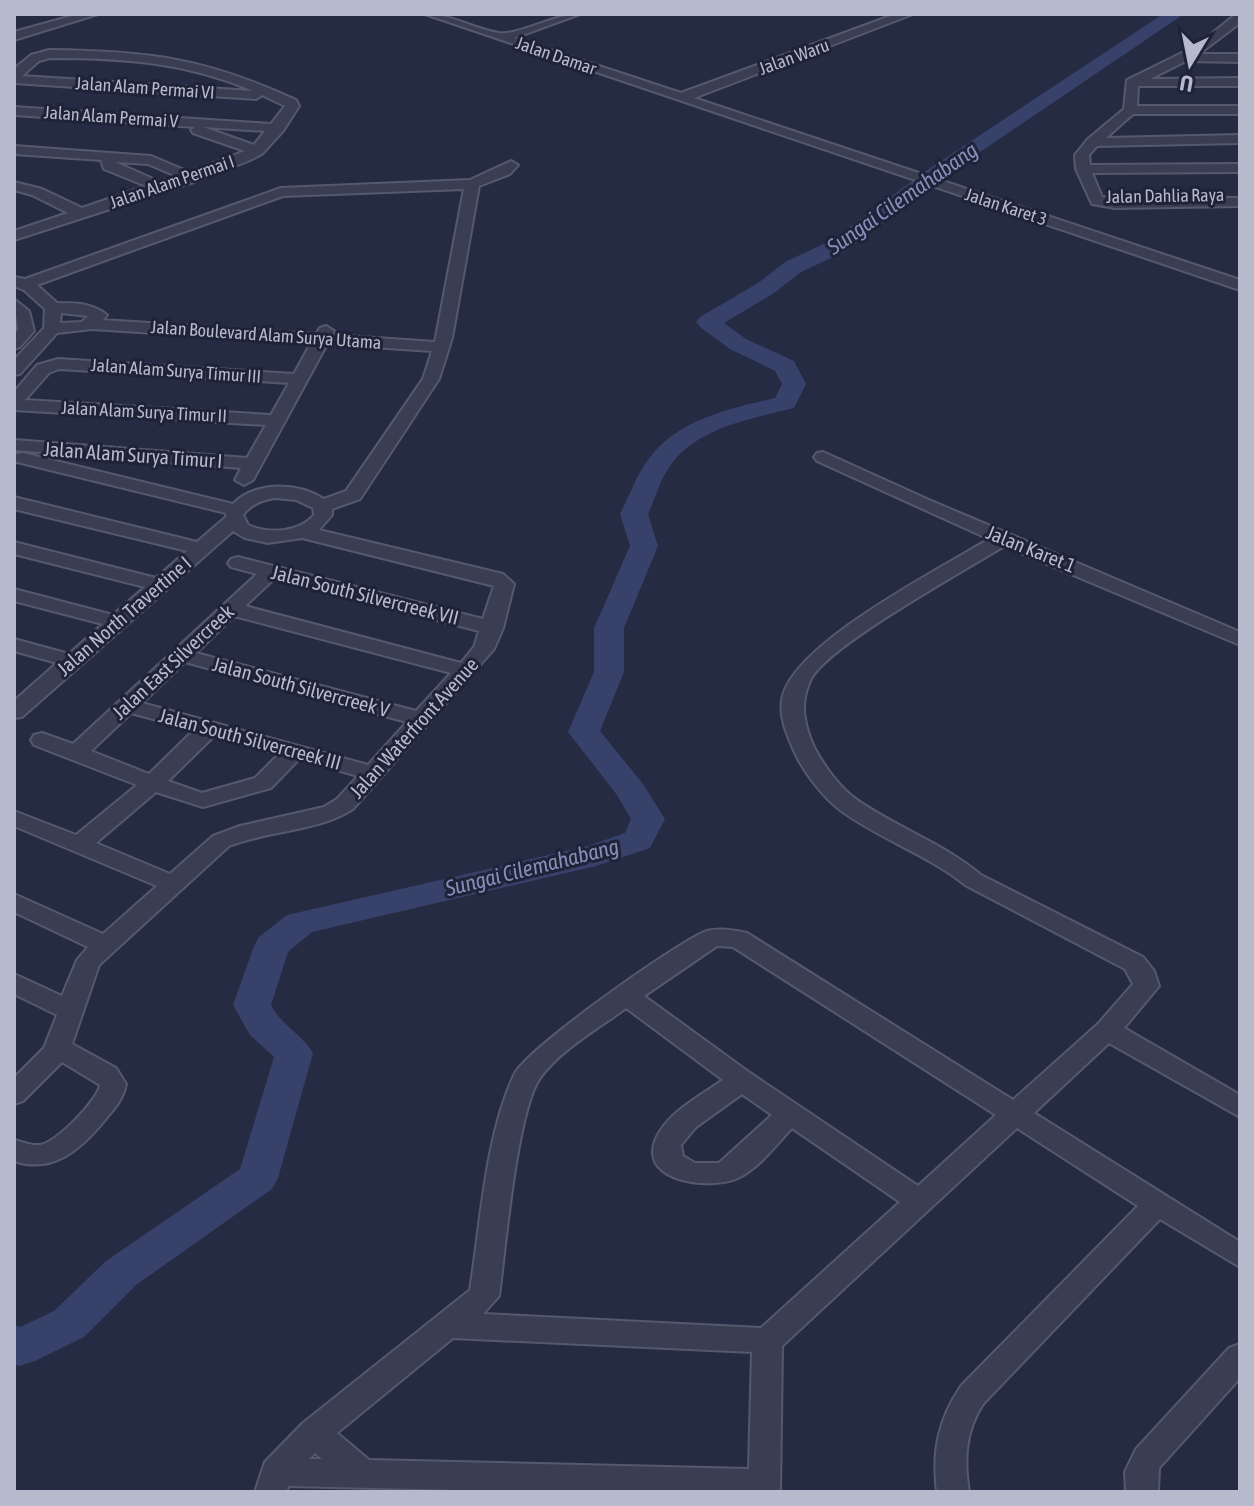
<svg xmlns="http://www.w3.org/2000/svg" width="1254" height="1506" viewBox="0 0 1254 1506" font-family="'Asap Condensed',sans-serif">
<rect width="100%" height="100%" fill="#252b43"/>
<g fill="none" stroke-linecap="round" stroke-linejoin="round">
<!-- river -->
<path fill="#38416a" fill-rule="evenodd" d="M 1163,14 L 1184,14 L 943,177 L 846,251 L 801,272 L 774,293 L 724,323 L 746,339 L 794,361 L 806,384 L 794,408 C 751,419 694,428 668,469 C 659,483 655,499 648,514 L 658,546 L 624,628 L 624,672 L 600,731 L 643,784 L 665,819 L 650,848 L 596,866 L 312,932 L 288,952 L 271,1005 C 281,1025 302,1034 313,1053 L 278,1178 L 272,1189 L 136,1285 L 84,1337 L 35,1361 L 19,1366 L 14,1364 L 14,1325 L 20,1327 L 54,1311 L 106,1261 L 240,1169 L 274,1057 L 250,1035 L 233,1005 L 254,946 L 259,937 L 287,915 L 588,846 L 625,833 L 631,819 L 617,795 L 568,732 L 594,672 L 594,628 L 630,546 L 620,514 C 629,497 635,479 645,464 C 674,420 728,409 775,398 L 782,384 L 775,371 L 730,349 L 700,327 L 696,322 L 700,317 L 758,283 L 785,262 L 830,241 L 929,169 Z"/>
<defs>
<g id="minor">
<polygon points="79,14 98,14 14,40 14,32"/>
<path d="M 425,14 C 452,14 473,29 499,33 C 517,36 555,14 580,14 L 514,38 L 681,93 L 896,14 L 913,14 L 694,98 L 1240,280 L 1240,290 Z"/>
<polygon points="1236,14 1240,14 1240,23 1199,54 1240,54 1240,62 1186,61 1150,79 1240,78 1240,86 1138,86 1137,106 1240,106 1240,114 1133,114 1106,138 1240,135 1240,143 1097,146 1089,155 1090,165 1240,164 1240,172 1092,173 1102,197 1240,198 1240,206 1115,208 1092,204 1076,169 1075,155 1088,139 1124,109 1127,80 1198,45"/>
<path d="M 49,50 C 148,51 205,58 296,100 L 299,106 L 283,131 L 262,154 L 248,161 L 197,181 L 14,240 L 14,231 L 68,213 L 32,195 L 14,190 L 14,182 L 42,189 L 82,208 L 146,186 L 104,169 L 101,160 L 14,154 L 14,146 L 151,156 L 189,172 L 245,151 L 193,133 L 191,130 L 195,127 L 14,115 L 14,107 L 271,124 L 285,106 L 262,95 L 256,99 L 14,83 L 14,69 L 31,55 ZM 50,58 C 123,58 185,62 253,91 L 22,76 L 39,61 ZM 203,127 L 265,131 L 254,145 ZM 115,162 L 148,164 L 176,176 L 160,182 Z"/>
<path d="M 511,161 L 518,165 L 510,174 L 479,186 L 452,338 L 439,379 L 360,499 L 332,509 L 332,515 L 319,530 L 503,574 L 514,584 L 503,628 L 494,649 L 353,809 C 317,832 269,830 229,846 L 99,965 L 72,1044 L 116,1068 L 126,1084 C 123,1100 114,1109 104,1121 C 81,1149 53,1174 14,1161 L 14,1140 C 23,1142 31,1146 40,1145 C 57,1142 97,1101 100,1085 L 62,1062 L 23,1101 L 14,1104 L 14,1078 L 44,1048 L 57,1015 L 14,994 L 14,974 L 62,996 L 77,960 L 88,947 L 14,912 L 14,894 L 103,934 L 157,886 L 14,826 L 14,811 L 76,835 L 137,785 L 34,745 L 31,740 L 34,735 L 42,733 L 73,744 L 257,574 L 231,567 L 228,563 L 231,559 L 238,557 L 483,619 L 494,586 L 302,538 L 268,543 L 245,538 L 233,531 L 22,717 L 14,718 L 14,701 L 57,663 L 14,651 L 14,639 L 69,654 L 103,624 L 14,601 L 14,589 L 113,615 L 145,587 L 14,554 L 14,542 L 156,578 L 187,551 L 14,509 L 14,497 L 197,542 L 226,517 L 226,513 L 17,462 L 14,458 L 17,454 L 23,453 L 233,504 C 256,481 297,482 324,499 L 346,491 L 423,379 L 432,351 L 327,344 L 253,480 L 244,485 L 235,480 L 241,468 L 14,450 L 14,440 L 247,458 L 266,425 L 14,410 L 14,392 L 37,365 L 58,359 L 294,374 L 311,343 L 92,329 L 57,333 L 20,374 L 14,375 L 14,360 L 44,328 L 45,309 L 24,290 L 14,286 L 14,277 L 25,279 L 281,188 L 470,180 ZM 464,189 L 435,342 L 332,335 L 334,331 L 326,326 L 320,328 L 316,334 L 103,320 L 107,315 C 92,303 76,303 57,303 L 37,285 L 283,196 ZM 61,313 L 88,316 L 82,322 L 60,323 ZM 59,369 L 289,383 L 271,415 L 25,400 L 49,373 ZM 275,498 L 296,500 L 313,508 L 314,515 C 299,533 268,534 248,525 L 243,515 C 251,504 262,500 275,498 ZM 275,578 L 479,631 L 474,647 L 461,663 L 245,606 ZM 234,616 L 451,673 L 416,711 L 196,653 ZM 185,662 L 407,722 L 368,765 L 142,703 ZM 131,713 L 194,730 L 149,774 L 91,751 ZM 214,736 L 279,754 L 255,778 L 202,793 L 168,781 ZM 299,759 L 358,776 L 337,799 L 324,807 L 240,826 L 213,836 L 170,874 L 96,843 L 156,792 L 203,807 L 271,788 Z"/>
<polygon points="14,299 29,311 34,331 20,347 14,349 14,334 18,330"/>
<path d="M 823,452 L 929,500 L 1240,632 L 1240,645 L 1004,546 C 966,570 827,646 811,679 C 799,703 804,726 815,749 C 824,766 840,788 857,800 C 897,828 943,843 981,875 L 1143,957 L 1154,971 L 1159,986 L 1124,1028 L 1240,1095 L 1240,1117 L 1109,1043 L 1034,1113 L 1240,1242 L 1240,1267 L 1160,1219 L 983,1404 C 965,1432 964,1460 969,1492 L 937,1492 C 932,1452 938,1420 961,1386 L 1138,1206 L 1017,1128 L 782,1346 L 780,1492 L 543,1492 L 288,1486 L 287,1492 L 255,1492 L 265,1462 L 303,1423 L 470,1290 C 481,1222 485,1138 514,1075 C 526,1049 674,945 704,932 C 717,927 734,930 747,933 L 1013,1100 L 1098,1024 L 1133,984 L 1125,969 L 965,885 C 927,854 879,839 840,810 C 822,796 804,772 795,753 C 788,737 779,718 782,700 C 790,645 940,569 989,539 L 817,461 L 814,457 L 817,453 ZM 717,946 L 733,947 L 996,1115 L 918,1186 L 750,1073 L 644,996 ZM 626,1008 L 723,1080 C 699,1097 666,1113 655,1141 C 640,1183 712,1190 738,1178 C 759,1168 776,1145 792,1128 L 900,1202 L 761,1328 L 483,1314 L 499,1296 C 505,1251 517,1110 540,1078 C 561,1049 598,1029 626,1008 ZM 742,1094 L 772,1115 L 719,1163 L 695,1163 L 683,1156 L 681,1145 L 696,1127 ZM 453,1338 L 752,1352 L 749,1469 L 369,1460 L 337,1433 ZM 315,1453 L 322,1459 L 309,1459 Z"/>
<polygon points="1240,1344 1240,1378 1159,1468 1158,1492 1126,1492 1125,1472 1136,1449 1229,1348"/>
</g>
</defs>
<!-- minor casing -->
<use href="#minor" stroke="#55596d" stroke-width="4"/>
<!-- minor -->
<use href="#minor" fill="#3a3e52" fill-rule="evenodd"/>
</g>
<g text-anchor="middle" stroke-width="6" stroke-linejoin="round" paint-order="stroke">
<!-- far-street labels -->
<g font-size="18" fill="#b7bacc" stroke="#1e2338">
<text transform="translate(556 56) rotate(19)" y="6">Jalan Damar</text>
<text transform="translate(794 57) rotate(-20)" y="6">Jalan Waru</text>
<text transform="translate(145 88) rotate(4)" y="6">Jalan Alam Permai VI</text>
<text transform="translate(111 117) rotate(4)" y="6">Jalan Alam Permai V</text>
<text transform="translate(172 182) rotate(-19)" y="6">Jalan Alam Permai I</text>
<text transform="translate(1165 196) rotate(-1)" y="6">Jalan Dahlia Raya</text>
<text transform="translate(1006 207) rotate(18)" y="6">Jalan Karet 3</text>
<text transform="translate(266 335) rotate(4)" y="6">Jalan Boulevard Alam Surya Utama</text>
<text transform="translate(176 371) rotate(4)" y="6">Jalan Alam Surya Timur III</text>
<text transform="translate(144 412) rotate(3)" y="6">Jalan Alam Surya Timur II</text>
</g>
<!-- street labels -->
<g font-size="20" fill="#b7bacc" stroke="#1e2338">
<text transform="translate(133 455) rotate(4)" y="7">Jalan Alam Surya Timur I</text>
<text transform="translate(1031 549) rotate(22)" y="7">Jalan Karet 1</text>
<text transform="translate(365 595) rotate(14)" y="7">Jalan South Silvercreek VII</text>
<text transform="translate(124 616) rotate(-41)" y="7">Jalan North Travertine I</text>
<text transform="translate(173 662) rotate(-43)" y="7">Jalan East Silvercreek</text>
<text transform="translate(301 687) rotate(15)" y="7">Jalan South Silvercreek V</text>
<text transform="translate(414 728) rotate(-48)" y="7">Jalan Waterfront Avenue</text>
<text transform="translate(250 739) rotate(15)" y="7">Jalan South Silvercreek III</text>
</g>
<!-- water labels -->
<g font-size="22" font-style="italic" fill="#858eb8" stroke="#1e2338">
<text transform="translate(902 198) rotate(-35)" y="8">Sungai Cilemahabang</text>
<text transform="translate(532 867) rotate(-14)" y="8">Sungai Cilemahabang</text>
</g>
</g>
<!-- border -->
<rect width="1254" height="1506" fill="none" stroke="#b7bacc" stroke-width="32"/>
<!-- north arrow -->
<g transform="translate(1190 64) rotate(190)" stroke="#1e2338" stroke-width="6" paint-order="stroke">
<path d="M0-6L14 30L0 20L-14 30Z" fill="#b7bacc"/>
<text y="-12" font-size="22" font-weight="bold" text-anchor="middle" fill="#b7bacc">U</text>
</g>
</svg>
